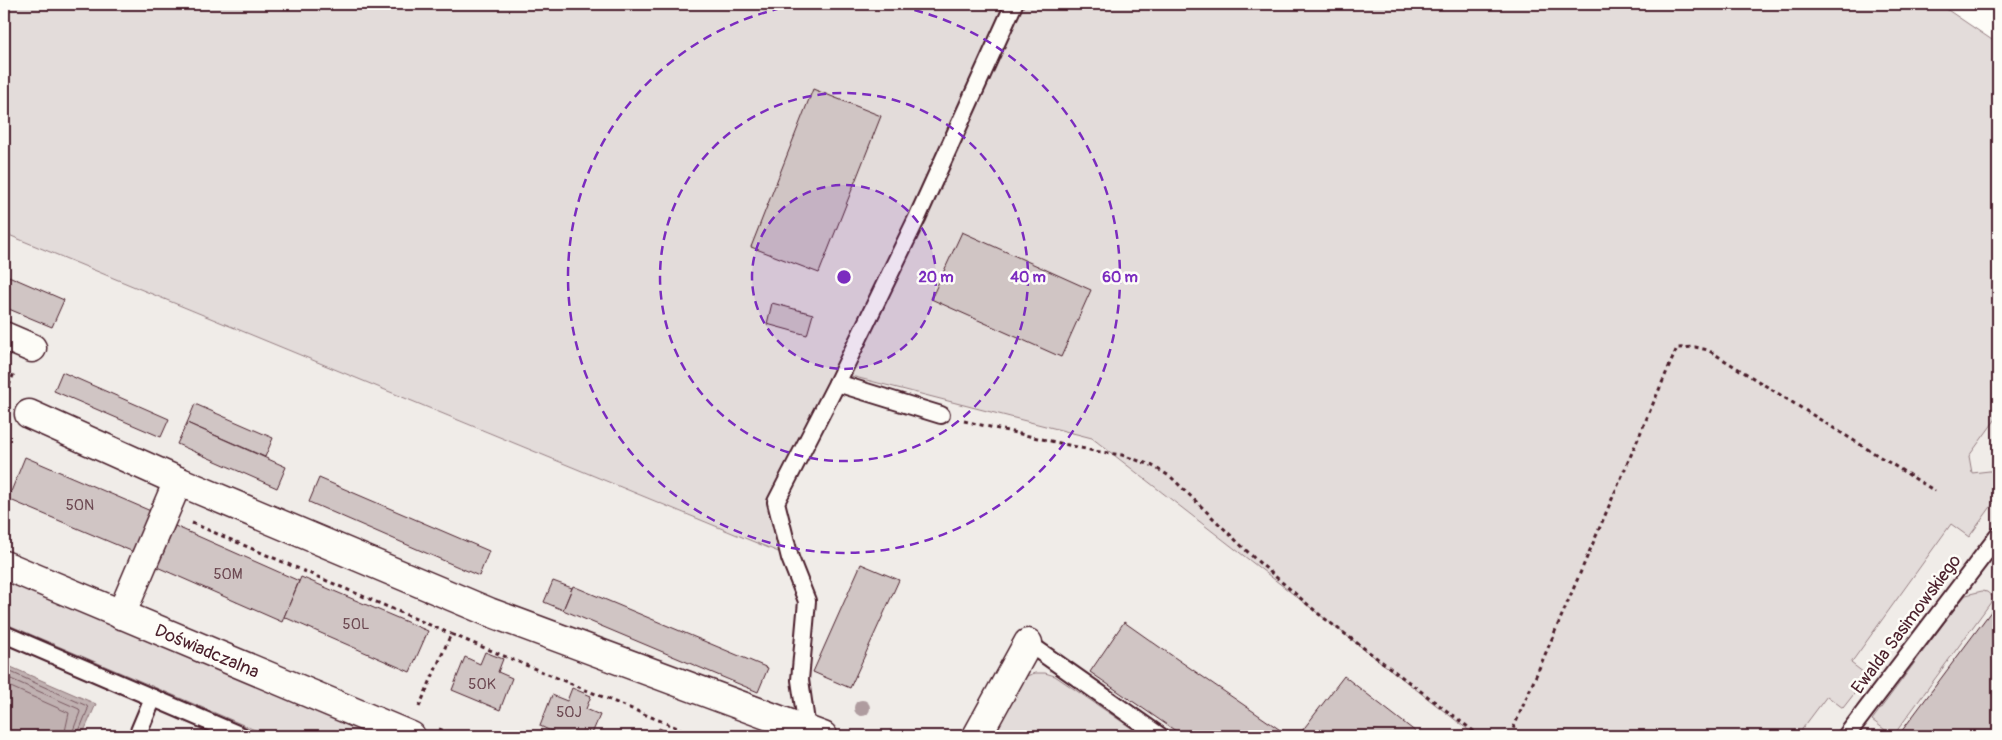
<svg xmlns="http://www.w3.org/2000/svg" width="2002" height="740" viewBox="0 0 2002 740" font-family="Pangolin,sans-serif">
<rect width="100%" height="100%" fill="#fdfcf7"/>
<filter id="ink" filterUnits="userSpaceOnUse"><feTurbulence type="fractalNoise" baseFrequency=".02" numOctaves="2"/><feDisplacementMap in="SourceGraphic" scale="10" xChannelSelector="R" yChannelSelector="G"/><feConvolveMatrix kernelMatrix="1 2 1 2 8 2 1 2 1" color-interpolation-filters="sRGB"/></filter>
<g filter="url(#ink)">
<!-- built -->
<g fill="#f0ece8">
<polygon points="4,233 797,560 785,503 851,376 1092,438 1476,736 4,736"/>
<polygon points="1998,399 1998,736 1765,736 1957,479"/>
</g>
<!-- green -->
<g fill="#e3dcda" stroke="#967e82">
<polygon points="4,4 1939,4 1998,44 1998,416 1969,456 1972,473 1998,470 1998,497 1969,537 1951,524 1851,663 1868,676 1843,708 1827,696 1797,736 1476,736 1092,438 851,376 785,503 798,560 4,233"/>
<polygon points="4,575 385,736 269,736 4,623"/>
<polygon points="1982,591 1987,592 1994,598 1893,736 1872,720 1959,603 1966,595"/>
<polygon points="1035,673 1045,673 1055,676 1143,736 992,736 1021,678"/>
</g>
<!-- water -->
<polygon fill="#c0b1b1" stroke="#91777b" points="4,664 96,704 82,736 4,736"/>
<g fill="none" stroke-linecap="round" stroke-linejoin="round">
<!-- shore -->
<g stroke="#795961" stroke-width="1">
<polyline points="4,669 87,706 88,709 77,736"/>
<polyline points="4,676 79,709 80,712 71,736"/>
<polyline points="4,684 69,713 64,736"/>
</g>
</g>
<!-- building -->
<g fill="#d0c5c4" stroke="#4a1f2b">
<polygon points="813,89 881,116 819,273 751,247"/>
<polygon points="962,232 1091,290 1061,357 931,299"/>
<polygon points="4,274 64,300 52,327 4,307"/>
<polygon points="772,303 813,314 807,335 767,324"/>
<polygon points="62,372 169,419 161,437 54,391"/>
<polygon points="195,404 273,438 265,457 187,423"/>
<polygon points="187,423 286,467 277,488 177,444"/>
<polygon points="25,457 153,512 136,553 8,499"/>
<polygon points="319,478 489,551 479,576 309,502"/>
<polygon points="175,526 299,581 282,622 157,567"/>
<polygon points="861,564 899,580 850,688 813,672"/>
<polygon points="301,577 428,631 410,672 284,617"/>
<polygon points="553,581 572,588 563,610 544,602"/>
<polygon points="573,586 768,668 758,692 563,610"/>
<polygon points="1998,602 1998,736 1898,736"/>
<polygon points="1124,622 1158,646 1289,736 1183,736 1090,672"/>
<polygon points="485,652 503,659 498,672 512,678 500,710 452,690 465,657 480,664"/>
<polygon points="1344,676 1421,736 1309,736 1302,731"/>
<polygon points="572,688 591,696 586,709 600,715 591,736 562,736 540,726 552,695 567,701"/>
<polygon points="659,728 678,736 655,736"/>
</g>
<g fill="none" stroke-linecap="round" stroke-linejoin="round">
<defs>
<g id="service">
<polyline points="837,383 941,415"/>
<polyline points="4,634 242,736"/>
<polyline points="1028,643 1160,736"/>
<polyline points="807,729 800,680 807,601 790,558 776,502 837,383 917,218 1014,4"/>
<polyline points="137,736 153,698"/>
<polyline points="1846,736 1998,536"/>
</g>
<g id="minor">
<polyline points="4,336 32,348"/>
<polyline points="29,414 178,481"/>
<polyline points="4,565 411,736"/>
<polyline points="121,615 178,481 489,612 823,736"/>
<polyline points="977,736 1028,643"/>
</g>
</defs>
<!-- service casing -->
<use href="#service" stroke="#4a1f2b" stroke-width="20"/>
<!-- minor casing -->
<use href="#minor" stroke="#4a1f2b" stroke-width="31"/>
<!-- path -->
<g stroke="#4a1f2b" stroke-width="3" stroke-dasharray="4 4" stroke-linecap="butt">
<polyline points="6,393 14,373"/>
<polyline points="964,421 1094,451 1122,455 1151,465 1171,477 1255,559 1320,615 1480,736"/>
<polyline points="192,523 451,634"/>
<polyline points="419,707 451,634 697,736"/>
<polyline points="439,729 457,736"/>
<polyline points="1510,736 1677,348 1695,347 1708,350 1935,491"/>
</g>
<!-- service -->
<use href="#service" stroke="#fdfcf7" stroke-width="16"/>
<!-- minor -->
<use href="#minor" stroke="#fdfcf7" stroke-width="28"/>
</g>
<!-- trees -->
<circle fill="#af9c9f" cx="862" cy="708" r="8"/>
</g>
<!-- distance rings -->
<circle cx="844" cy="277" r="92" fill="#7b2cbf" fill-opacity=".12"/>
<g fill="none" stroke="#7b2cbf" stroke-width="2.5" stroke-dasharray="9 6">
<circle cx="844" cy="277" r="92"/>
<circle cx="844" cy="277" r="184"/>
<path d="M885 4A276 276 0 1 1 803 4"/>
</g>
<g text-anchor="middle" stroke-width="5" stroke-linejoin="round" paint-order="stroke">
<!-- number labels -->
<g font-size="15" fill="#6c4851">
<text x="80" y="510">50N</text>
<text x="228" y="579">50M</text>
<text x="356" y="629">50L</text>
<text x="482" y="689">50K</text>
<text x="569" y="717">50J</text>
</g>
<!-- street labels -->
<g font-size="18" fill="#4a1f2b" stroke="#fdfcf7">
<text transform="translate(1906 624) rotate(-53)" y="6">Ewalda Sasimowskiego</text>
<text transform="translate(207 651) rotate(23)" y="6">Doświadczalna</text>
</g>
</g>
<circle cx="844" cy="277" r="8" fill="#7b2cbf" stroke="#fdfcf7" stroke-width="2.5"/>
<g font-size="15" text-anchor="middle" font-weight="bold" fill="#7b2cbf" stroke="#fdfcf7" stroke-width="5" stroke-linejoin="round" paint-order="stroke">
<text x="936" y="282">20 m</text>
<text x="1028" y="282">40 m</text>
<text x="1120" y="282">60 m</text>
</g>
<!-- margin -->
<rect width="2002" height="740" fill="none" stroke="#fdfcf7" stroke-width="20"/>
<rect x="10" y="10" width="1982" height="720" fill="none" stroke="#4a1f2b" stroke-width="2" filter="url(#ink)"/>
</svg>
